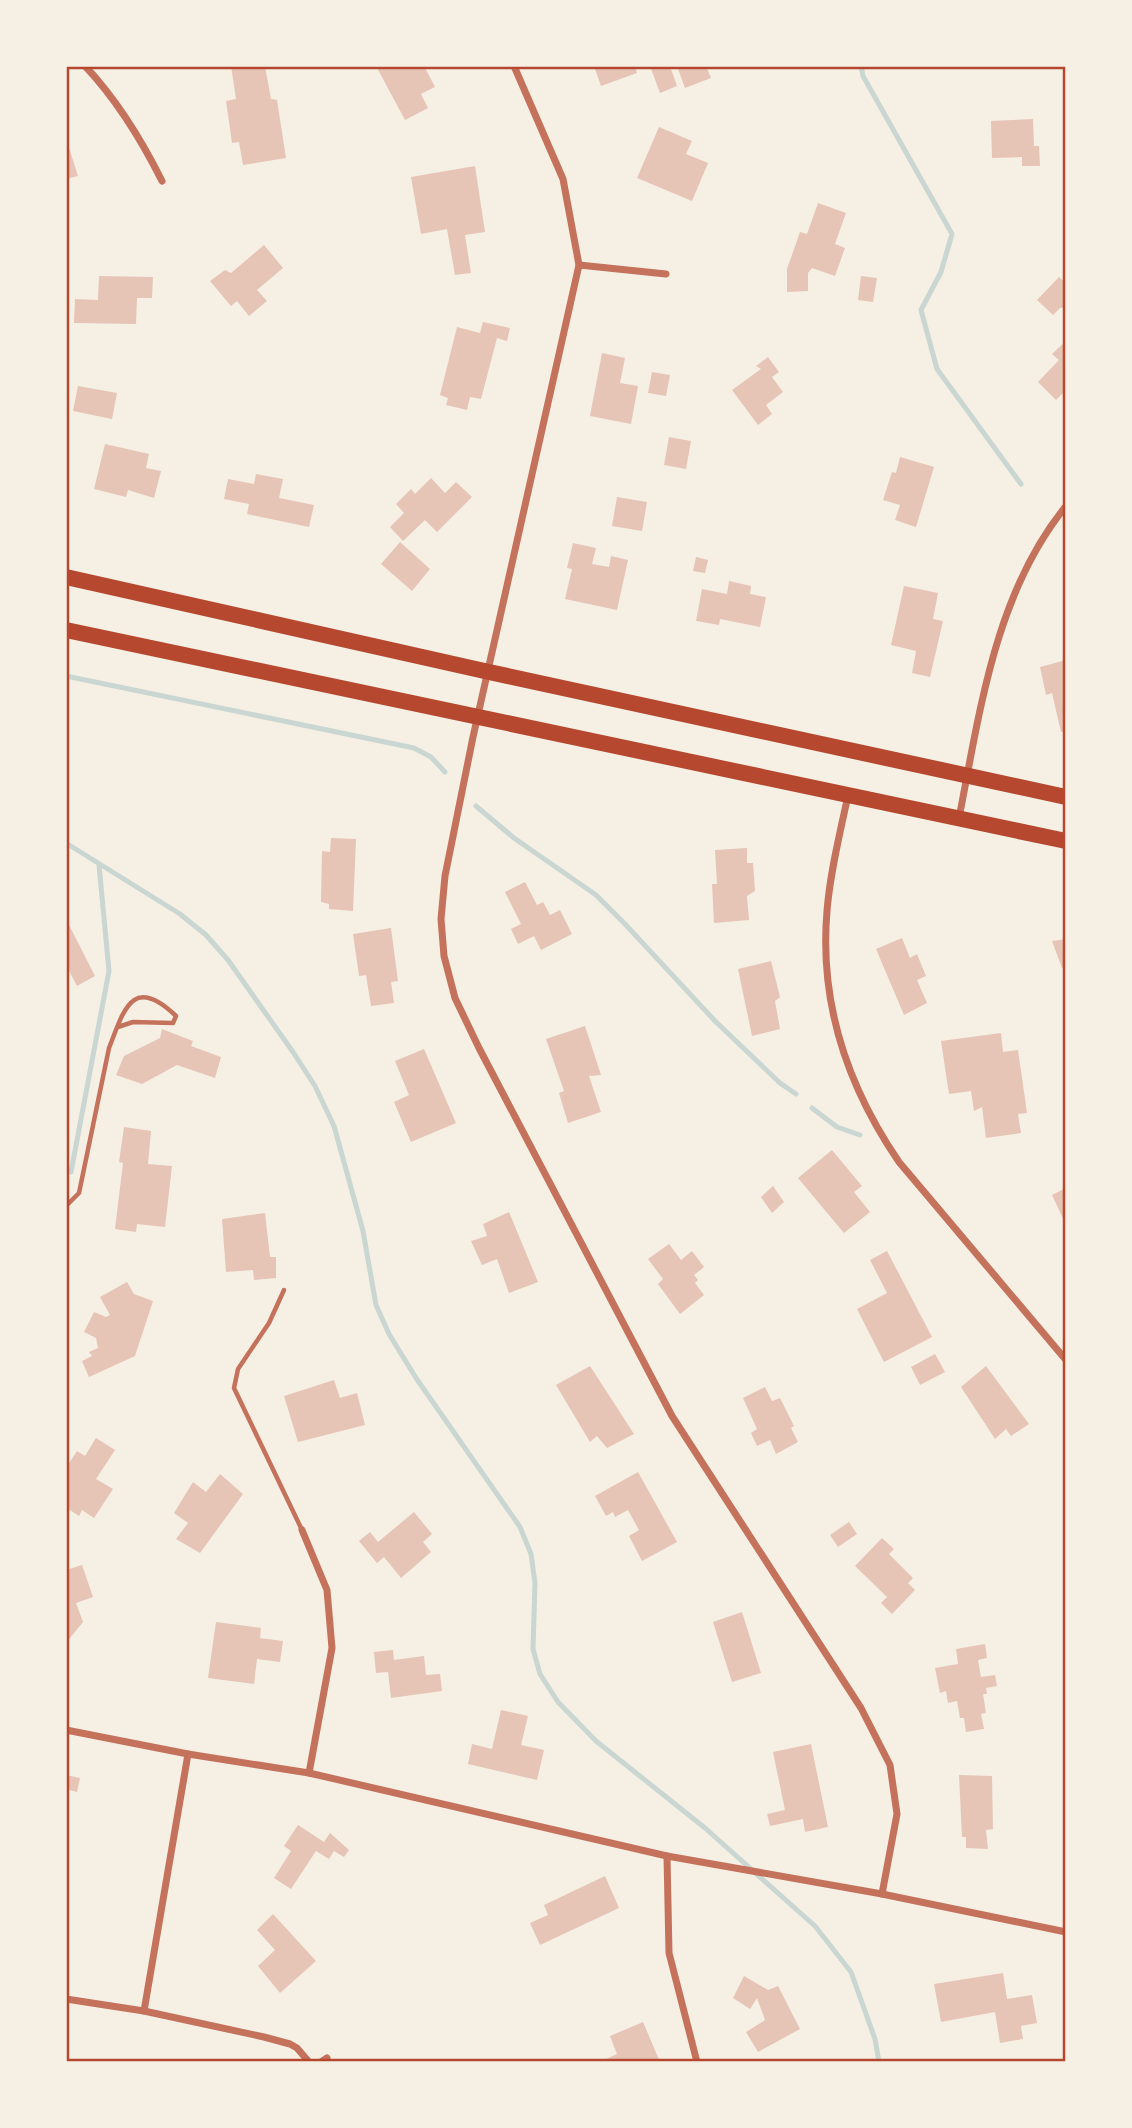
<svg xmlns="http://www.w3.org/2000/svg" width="1132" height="2128" viewBox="0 0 1132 2128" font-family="'Exo 2',sans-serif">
<rect width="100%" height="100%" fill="#f6efe4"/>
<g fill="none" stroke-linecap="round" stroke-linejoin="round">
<!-- stream -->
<g stroke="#c9d6d2" stroke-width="5">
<polyline points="861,66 863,76 952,234 941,272 921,310 937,369 1021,484"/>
<polyline points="66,676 414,748 431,757 445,772"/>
<polyline points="476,806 514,838 596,895 625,924 715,1021 780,1083 796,1094"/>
<polyline points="66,843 180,914 206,935 228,960 293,1052 315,1086 334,1126 363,1231 376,1305 389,1334 416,1378 520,1527 531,1554 535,1583 533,1649 540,1674 558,1702 596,1741 705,1828 815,1926 851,1972 875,2039 879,2062"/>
<polyline points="812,1108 837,1127 860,1135"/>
<polyline points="71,1172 109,971 99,865"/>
</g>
</g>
<!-- building -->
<g fill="#e6c5b7">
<polygon points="231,66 265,66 271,99 277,100 286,158 243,165 239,142 232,143 226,101 236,99"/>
<polygon points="376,66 424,66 435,87 421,94 428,108 405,120"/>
<polygon points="594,66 635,66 637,73 601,86"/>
<polygon points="650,66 670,66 677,86 660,93"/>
<polygon points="677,66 706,66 711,78 685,88"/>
<polygon points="1033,119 1034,146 1039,146 1040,166 1022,166 1022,157 992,158 991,121"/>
<polygon points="659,127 692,141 686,154 708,163 692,201 637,178"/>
<polygon points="67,141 78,176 66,179 66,142"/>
<polygon points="475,166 485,232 465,235 471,273 455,275 447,229 421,234 411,177"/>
<polygon points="818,203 846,213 835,244 845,248 835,276 812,268 808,273 808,291 787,292 787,269 800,232 807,234"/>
<polygon points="264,245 283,268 257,290 267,301 249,316 237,301 231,306 210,281 225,270 231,273"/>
<polygon points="99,276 153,277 152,298 137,298 136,324 74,323 75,299 98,300"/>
<polygon points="861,276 877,278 873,302 858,300"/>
<polygon points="1059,277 1066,283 1066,307 1060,308 1053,315 1037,300"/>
<polygon points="483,322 510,328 507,341 497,338 481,399 470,397 467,410 446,405 448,398 440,395 457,327 480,333"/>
<polygon points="1066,341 1066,390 1056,400 1038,382 1059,360 1052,354"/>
<polygon points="602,353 625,358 620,383 638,386 631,424 590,416"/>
<polygon points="768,357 779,372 772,377 783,392 766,405 772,414 758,425 732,390 761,369 756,366"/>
<polygon points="652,372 670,375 666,396 648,393"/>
<polygon points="78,386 117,393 112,419 73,411"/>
<polygon points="669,437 691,441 686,469 664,465"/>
<polygon points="105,444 149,454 146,468 161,471 154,498 128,490 126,497 94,489"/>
<polygon points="900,457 934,467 916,527 895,520 900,505 883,500 892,472 896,473"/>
<polygon points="256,474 283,479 279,498 314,505 309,527 247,514 249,504 224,499 228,479 254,484"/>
<polygon points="431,478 445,493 456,482 472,497 437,532 425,520 403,541 390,527 404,513 396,504 411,489 415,494"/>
<polygon points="617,497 647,502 642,531 612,526"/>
<polygon points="400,542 430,569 412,591 381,564"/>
<polygon points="573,543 596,548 592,564 609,567 611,556 628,560 617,610 565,599 572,569 567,568"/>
<polygon points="696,557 708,560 705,573 693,571"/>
<polygon points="729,581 751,586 750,594 766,597 760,627 720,619 719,625 696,621 702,589 727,594"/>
<polygon points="904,586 938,593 933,619 943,621 930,677 912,673 916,651 891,645"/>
<polygon points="1066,660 1066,731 1061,732 1052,693 1046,695 1040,667"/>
<polygon points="331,838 356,839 353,911 329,909 329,904 321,902 322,851 330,852"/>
<polygon points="747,848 747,863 753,863 755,891 747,896 749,920 714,923 712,884 717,884 715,850"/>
<polygon points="525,882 537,905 543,902 550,915 560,910 572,934 541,950 534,936 518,944 511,929 521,924 505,892"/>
<polygon points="66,919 95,976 77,986 66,965"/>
<polygon points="391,928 398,981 391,982 394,1003 371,1006 366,975 359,976 353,934"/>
<polygon points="902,938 910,958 917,954 926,976 917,980 927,1003 904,1015 876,949"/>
<polygon points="1066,939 1066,967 1062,968 1052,941"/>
<polygon points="771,961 780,997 775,1001 780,1029 752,1036 738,969"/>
<polygon points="585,1026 601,1075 589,1076 601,1112 568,1123 559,1093 564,1091 546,1039"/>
<polygon points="162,1029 193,1041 191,1046 221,1057 215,1078 177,1065 142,1084 116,1075 124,1056 160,1038"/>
<polygon points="1001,1033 1003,1052 1018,1050 1027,1113 1018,1114 1021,1133 986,1138 982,1107 974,1111 971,1091 949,1094 941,1041"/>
<polygon points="424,1049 456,1123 411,1142 394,1102 409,1095 395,1061"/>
<polygon points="124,1127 151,1131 148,1164 172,1166 165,1227 137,1224 136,1232 115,1229 123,1163 119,1162"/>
<polygon points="832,1150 862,1186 854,1192 870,1212 844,1233 798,1178"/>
<polygon points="773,1186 784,1202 772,1213 761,1197"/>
<polygon points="1066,1188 1066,1225 1052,1195"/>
<polygon points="509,1212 538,1282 509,1293 497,1259 482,1265 471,1241 487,1236 483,1224"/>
<polygon points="265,1213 270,1257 276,1257 276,1278 254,1280 253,1270 226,1272 222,1219"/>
<polygon points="669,1244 681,1260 692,1251 704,1267 694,1275 698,1280 695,1283 704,1295 680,1314 658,1284 663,1279 648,1259"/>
<polygon points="887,1251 932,1337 884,1362 857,1309 887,1293 870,1260"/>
<polygon points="127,1282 134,1294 153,1301 135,1356 89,1377 82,1361 92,1356 89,1352 98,1348 96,1338 84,1332 94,1312 106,1317 110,1315 100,1297"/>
<polygon points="935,1354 945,1372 920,1385 911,1367"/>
<polygon points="590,1366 634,1434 607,1448 597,1436 590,1442 556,1385"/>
<polygon points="986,1366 1029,1424 1011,1436 1006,1429 995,1439 961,1387"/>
<polygon points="334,1380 340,1398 357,1393 365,1425 298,1442 284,1396"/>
<polygon points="765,1387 772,1401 780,1398 794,1426 791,1428 798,1442 776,1454 770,1440 757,1446 751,1433 757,1429 743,1398"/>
<polygon points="96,1438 115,1450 96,1479 113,1489 94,1518 82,1510 79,1516 70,1510 66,1515 66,1468 77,1451 85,1456"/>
<polygon points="638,1472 677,1542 642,1561 629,1536 639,1530 628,1510 615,1517 613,1512 606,1516 595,1496"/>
<polygon points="220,1474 243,1494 200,1553 176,1539 188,1523 174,1513 193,1482 206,1492"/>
<polygon points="414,1512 432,1534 423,1542 431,1552 401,1578 384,1557 377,1563 359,1541 370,1532 378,1542"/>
<polygon points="849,1522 857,1534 838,1547 830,1535"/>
<polygon points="882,1538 894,1549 889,1554 913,1578 908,1583 915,1590 892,1614 881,1603 887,1597 855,1566"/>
<polygon points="82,1565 93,1597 76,1603 83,1622 66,1643 66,1570"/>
<polygon points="742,1612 761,1673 732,1682 713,1622"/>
<polygon points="216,1622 261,1628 260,1638 283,1641 280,1662 257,1659 254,1684 208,1678"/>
<polygon points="985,1644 987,1658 978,1660 981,1677 995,1675 997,1686 986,1688 987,1694 983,1694 986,1713 981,1714 984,1729 966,1732 964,1718 960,1718 957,1701 948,1703 946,1691 940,1693 935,1668 958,1664 956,1649"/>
<polygon points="393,1650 394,1660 424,1656 426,1675 440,1674 442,1691 391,1698 388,1672 376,1673 374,1652"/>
<polygon points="501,1710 528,1716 521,1745 544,1750 537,1780 468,1764 472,1744 492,1749"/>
<polygon points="811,1744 828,1827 805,1832 803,1819 770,1826 767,1814 785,1810 773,1752"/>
<polygon points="66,1775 80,1778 77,1792 66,1789"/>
<polygon points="959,1775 992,1776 993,1829 986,1830 988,1849 966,1848 966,1837 962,1837"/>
<polygon points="298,1825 324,1842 330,1833 349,1850 344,1857 334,1851 329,1859 316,1851 291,1889 274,1878 291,1851 284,1846"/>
<polygon points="605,1876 619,1908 540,1945 530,1923 548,1915 544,1905"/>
<polygon points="273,1914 316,1961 280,1993 258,1966 275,1950 257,1930"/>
<polygon points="1003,1973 1007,1999 1032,1995 1037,2023 1021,2026 1023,2039 1000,2043 995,2012 941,2022 934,1984"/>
<polygon points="744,1976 768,1990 778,1986 800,2029 758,2052 746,2032 765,2020 757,1998 750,2009 733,1998"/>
<polygon points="643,2022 660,2062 600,2062 617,2054 610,2036"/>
</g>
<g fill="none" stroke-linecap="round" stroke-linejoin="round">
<!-- service -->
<g stroke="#c5725c" stroke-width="4.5">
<path d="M 66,1206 L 79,1193 L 109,1048 C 124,1010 132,974 176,1016 L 173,1023 L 133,1022 L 118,1027"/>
<polyline points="284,1290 269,1323 238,1369 234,1388 302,1530"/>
</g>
<!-- minor -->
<g stroke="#c5725c" stroke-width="7">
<path d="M 85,66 C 118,101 141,139 162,181"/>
<polyline points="514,66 563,179 579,265 473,737 445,876 441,919 444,956 455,998 479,1048 672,1416 861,1708 890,1765 897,1814 882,1894"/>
<polyline points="579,265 666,274"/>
<path d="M 848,795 C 840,834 830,872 827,911 C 819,1004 847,1086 899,1162 L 1066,1360"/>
<path d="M 959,818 C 980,711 995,593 1066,506"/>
<polyline points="302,1530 327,1590 332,1648 309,1773"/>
<polyline points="66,1730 188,1754 309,1773 667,1856 882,1894 1066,1932"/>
<polyline points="667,1856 669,1953 697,2062"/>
<polyline points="66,1999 144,2011 264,2037 290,2044 297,2048 309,2062"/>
<polyline points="144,2011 188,1754"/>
<polyline points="321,2062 327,2058"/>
</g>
<!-- primary -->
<g stroke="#b5482f" stroke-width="16">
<polyline points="66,577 489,672 1066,797"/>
<polyline points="66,630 1066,841"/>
</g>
</g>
<!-- border -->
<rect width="1132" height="2128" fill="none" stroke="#f6efe4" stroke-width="136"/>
<rect x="68" y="68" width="996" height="1992" fill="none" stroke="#b5482f" stroke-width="2.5"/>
</svg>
